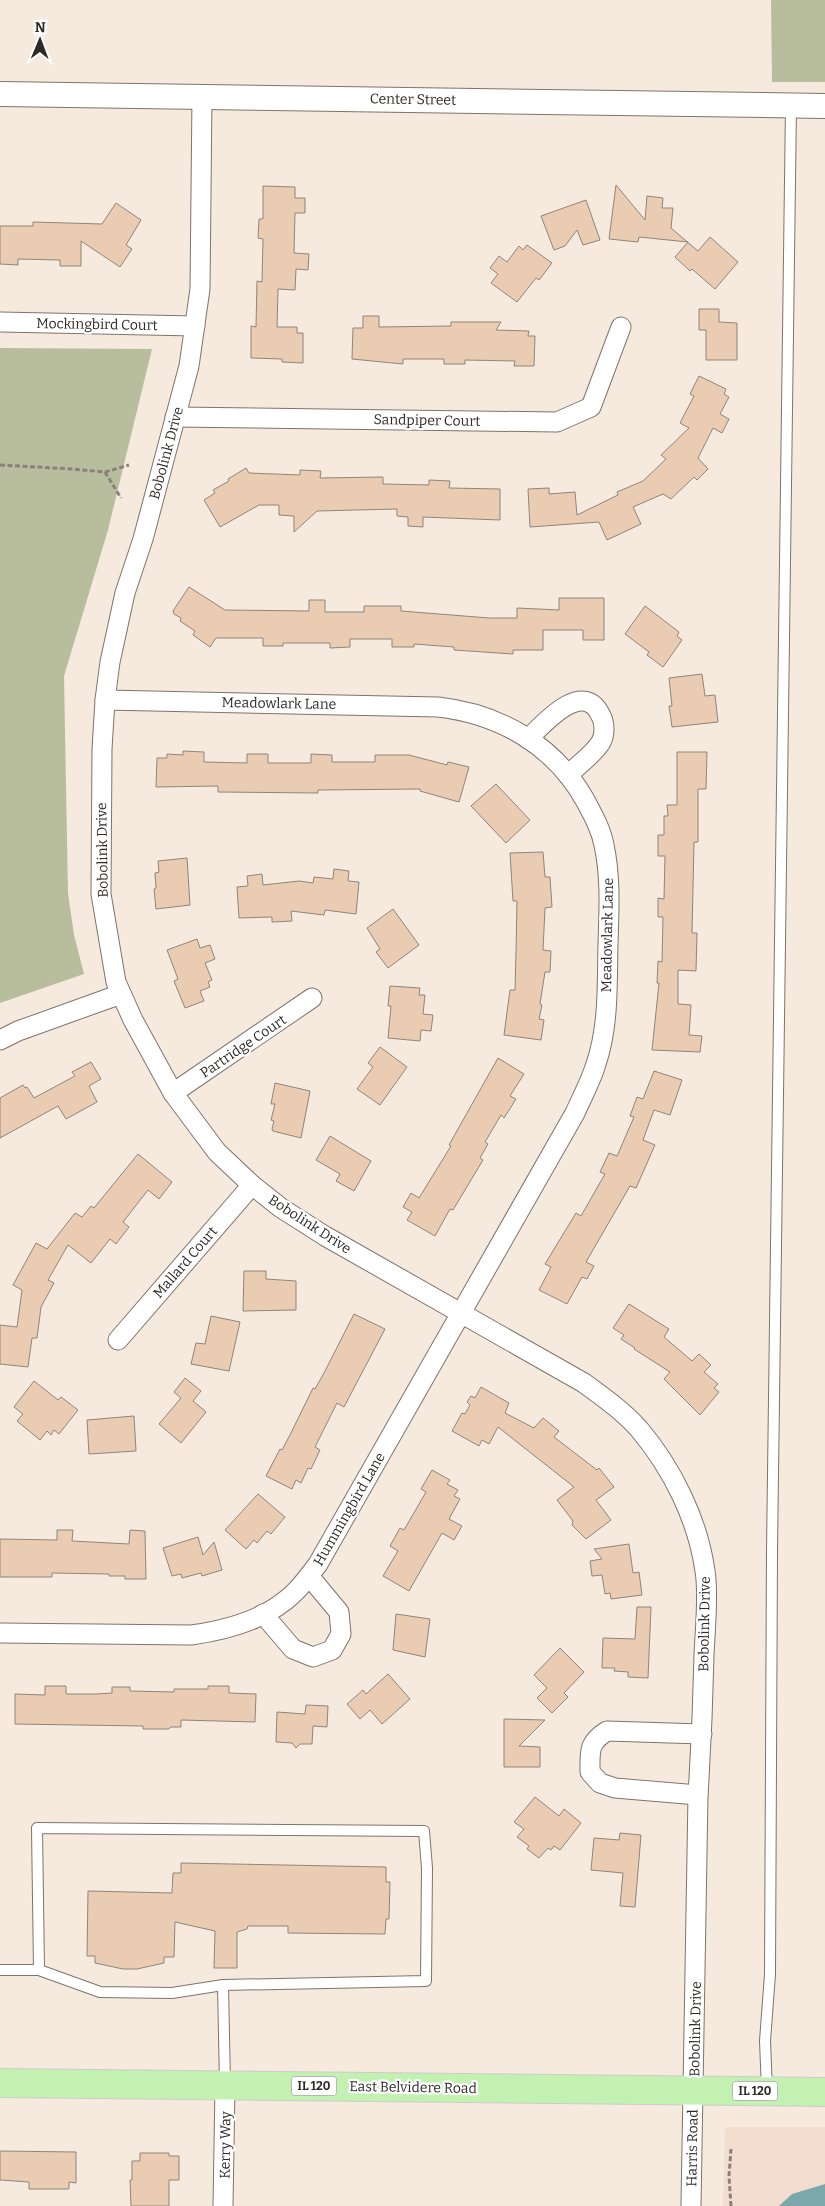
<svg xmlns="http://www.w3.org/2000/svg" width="825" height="2206" viewBox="0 0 825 2206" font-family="Bitter,serif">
<rect width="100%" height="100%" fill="#f6e9de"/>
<!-- medical -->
<polygon fill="#f2ddcf" points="725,2127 825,2127 825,2206 723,2206"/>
<!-- green -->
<g fill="#b8be9d">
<polygon points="771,0 825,0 825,82 772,82"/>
<polygon points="0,348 152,349 108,530 64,676 68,893 74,935 84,974 0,1003"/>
</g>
<!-- water -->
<polygon fill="#7ba8ab" points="825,2184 825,2206 779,2206 792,2194"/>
<!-- building -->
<g fill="#e9ccb2" stroke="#90857b">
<polygon points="616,185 645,220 647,196 663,198 662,208 673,208 671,228 698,251 710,237 738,262 715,289 692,269 690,271 675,257 688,242 639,237 638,242 609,239"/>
<polygon points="263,186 295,187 295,198 305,198 305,213 295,213 294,253 309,254 308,270 296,269 295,290 278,289 277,327 297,327 297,333 303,333 303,363 282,362 282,359 251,358 251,326 256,327 257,281 262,282 263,239 258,238 259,219 263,219"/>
<polygon points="586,200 600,240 583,245 577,230 565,246 554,250 541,216"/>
<polygon points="116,203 141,220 126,245 132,249 120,267 81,241 81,266 60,266 60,260 18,259 18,265 0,264 0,226 33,226 33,222 102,224"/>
<polygon points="527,245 552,263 539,280 536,278 517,302 491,283 498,274 490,268 499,256 507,262 519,246 523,250"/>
<polygon points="699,309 719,309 719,322 737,323 737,360 706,360 706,330 699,330"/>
<polygon points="363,316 379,316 379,327 451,326 451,322 501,322 496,330 529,331 528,336 535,336 534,366 514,366 515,361 465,360 465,364 444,364 444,359 403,359 403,364 352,359 353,328 363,328"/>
<polygon points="699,376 726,389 724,394 729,397 720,414 729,419 722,433 713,428 698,458 708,469 697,480 694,477 671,499 663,494 633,507 641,524 607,540 599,522 530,527 528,489 549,488 549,494 575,492 577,515 618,495 617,492 643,481 666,459 661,455 689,428 680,423 694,396 690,394"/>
<polygon points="246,468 249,473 300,475 300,470 321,471 320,478 383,477 383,484 429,485 429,480 450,481 449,488 500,489 500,520 423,517 423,527 408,526 408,517 397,516 397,509 317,511 294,532 294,516 279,515 279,505 259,505 220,527 204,500 215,493 213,490 229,481 228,479"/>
<polygon points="189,587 225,610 309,611 309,600 325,600 325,612 364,612 364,606 401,606 401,611 489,618 517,618 517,608 559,610 559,598 604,598 604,640 583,640 583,630 543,630 543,650 513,650 513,654 454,650 454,647 414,644 414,647 392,647 392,639 350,639 350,647 330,648 330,643 283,643 283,646 263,646 263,638 216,638 210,647 193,635 195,631 180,621 181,618 174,614 173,611"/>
<polygon points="645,606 679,632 677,636 682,640 663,667 647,655 649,652 625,634"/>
<polygon points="702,674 705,696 715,695 718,722 672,727 669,706 672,706 669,678"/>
<polygon points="183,751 204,752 204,762 247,763 247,754 268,754 268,763 311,763 311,754 332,755 332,762 375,762 375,755 409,755 447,765 448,762 469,767 459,802 420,791 420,789 318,790 318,793 218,792 218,786 156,787 157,758 167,758 167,754 183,755"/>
<polygon points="677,752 707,752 706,789 698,789 698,842 694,842 692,933 697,933 696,971 678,970 678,1004 691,1005 689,1035 702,1036 700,1052 652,1050 659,983 657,983 658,961 662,962 663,917 658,917 658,898 664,899 665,856 658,856 658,835 664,835 664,816 668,816 667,805 677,805"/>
<polygon points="496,784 530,820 506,843 471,806"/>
<polygon points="543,852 545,877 550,877 552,907 545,908 543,950 551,951 550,972 545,972 540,1004 542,1005 539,1019 544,1020 541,1040 504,1035 510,990 515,990 516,952 517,901 513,901 510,853"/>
<polygon points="187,858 190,905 156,909 154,889 156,888 155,873 159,872 158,861"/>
<polygon points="334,869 349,871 348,881 359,882 356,914 325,910 324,915 291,911 292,921 272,922 272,917 239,918 237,887 248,886 247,876 262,874 263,885 299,881 313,883 314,877 333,879"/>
<polygon points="393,909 419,945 388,968 376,952 380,949 367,928"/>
<polygon points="197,939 200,948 210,945 215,959 205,963 212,980 208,982 210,987 200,991 204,1001 185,1008 174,981 178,979 167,950"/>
<polygon points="390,986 420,988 419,995 425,995 423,1014 433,1015 431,1031 421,1030 420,1041 388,1038 391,1006 388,1006"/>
<polygon points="380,1047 407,1067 380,1105 357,1089 373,1067 368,1063"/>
<polygon points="498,1058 524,1074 510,1096 516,1099 504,1118 501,1115 485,1142 488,1144 480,1158 483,1160 453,1210 450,1209 435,1236 407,1220 412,1212 403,1207 411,1193 419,1198 451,1146 449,1145"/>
<polygon points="91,1062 101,1079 89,1086 97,1102 66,1119 58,1106 0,1138 0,1098 23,1085 25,1088 27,1087 34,1098 75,1076 72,1072"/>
<polygon points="654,1071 682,1080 670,1115 654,1110 643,1140 655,1145 636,1188 630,1186 586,1262 594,1266 587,1279 582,1277 567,1304 539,1290 551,1267 545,1264 576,1213 581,1216 605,1174 600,1172 609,1153 617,1156 634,1117 630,1116 637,1097 643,1099"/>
<polygon points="275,1083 310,1091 301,1138 273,1131 272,1129 274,1121 271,1120 275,1104 271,1104"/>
<polygon points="330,1136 371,1161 354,1191 336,1181 340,1174 316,1160"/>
<polygon points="138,1154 172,1182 159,1199 148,1190 123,1222 129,1227 116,1244 110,1239 91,1263 68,1245 48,1280 54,1283 41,1307 37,1338 32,1338 28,1367 0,1364 0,1325 17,1327 22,1290 13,1285 36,1243 47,1249 75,1213 82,1217 91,1206 94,1208"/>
<polygon points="244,1271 266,1271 266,1279 296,1281 296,1310 243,1311"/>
<polygon points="629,1304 669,1329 664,1337 692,1361 699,1354 711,1365 704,1372 718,1384 714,1388 719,1392 700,1415 664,1379 670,1372 634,1349 635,1348 621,1339 624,1335 613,1328"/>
<polygon points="354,1314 385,1329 344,1407 337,1403 315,1447 320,1450 311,1469 308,1468 301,1483 296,1480 292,1489 266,1476 280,1449 282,1450 290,1435 313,1388 315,1389 324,1373"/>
<polygon points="211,1316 240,1322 229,1371 191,1364 196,1343 205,1344"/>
<polygon points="185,1378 201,1391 193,1401 206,1412 181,1443 159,1424 181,1398 174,1392"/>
<polygon points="34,1381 58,1400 61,1397 78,1410 59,1434 54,1430 51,1435 47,1431 40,1440 17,1421 23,1414 14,1407"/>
<polygon points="481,1387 509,1403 505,1413 534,1428 543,1418 559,1431 554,1437 597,1470 599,1468 614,1487 596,1500 611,1520 586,1539 572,1525 573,1521 557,1500 574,1487 498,1427 489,1444 482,1440 479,1446 452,1431 462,1413 465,1414 470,1405 467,1402 471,1396 475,1398"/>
<polygon points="134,1416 136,1451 89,1454 87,1420"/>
<polygon points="432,1470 450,1480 447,1484 458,1490 454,1496 460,1499 449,1519 462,1526 454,1540 442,1533 409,1591 383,1576 398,1551 390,1546 400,1528 404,1530 426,1492 421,1489"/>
<polygon points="258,1494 285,1517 271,1534 267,1531 257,1543 254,1540 246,1549 225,1530"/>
<polygon points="57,1530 73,1530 72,1541 129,1544 130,1530 145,1531 146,1579 125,1579 125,1576 109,1576 109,1574 52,1573 52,1577 0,1577 0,1539 57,1540"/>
<polygon points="198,1537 203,1555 214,1542 222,1570 202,1576 201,1573 182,1578 181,1574 172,1576 163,1548"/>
<polygon points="629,1544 633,1573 639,1572 642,1595 611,1599 610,1593 605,1594 602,1575 592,1576 590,1561 602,1559 594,1549"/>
<polygon points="637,1607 651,1607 648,1678 628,1677 628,1672 614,1671 615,1668 602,1668 603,1638 635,1639"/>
<polygon points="396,1614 430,1619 425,1657 393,1650"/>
<polygon points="560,1648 584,1672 564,1693 568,1697 552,1713 537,1698 547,1688 534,1675"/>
<polygon points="388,1674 410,1699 382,1724 370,1710 360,1719 347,1704 363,1690 366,1694"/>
<polygon points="45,1686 66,1686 66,1694 96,1694 112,1693 112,1687 130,1687 130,1691 174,1692 174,1689 208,1689 208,1686 229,1686 229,1693 256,1694 255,1722 181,1720 181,1727 171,1727 168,1729 143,1729 143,1726 15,1724 15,1694 45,1695"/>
<polygon points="306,1705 328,1706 327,1727 313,1726 312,1744 300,1744 296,1748 292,1743 276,1742 277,1712 305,1714"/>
<polygon points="504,1719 545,1720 519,1746 540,1747 540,1767 504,1767"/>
<polygon points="535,1797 559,1816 564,1809 581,1823 560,1850 554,1846 551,1850 548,1848 539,1858 527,1849 529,1846 517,1837 524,1829 514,1822"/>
<polygon points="620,1833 641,1835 635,1907 620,1906 623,1873 591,1870 594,1838 619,1840"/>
<polygon points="181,1863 386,1867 386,1882 390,1882 389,1919 386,1919 385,1934 288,1933 288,1926 248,1926 247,1929 237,1932 237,1968 214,1968 215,1931 175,1922 174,1957 164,1957 164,1963 137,1969 123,1969 95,1963 95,1956 87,1956 88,1891 172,1893 173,1873 181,1873"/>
<polygon points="0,2151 76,2152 76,2183 69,2182 69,2189 29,2189 29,2182 0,2180"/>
<polygon points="140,2153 169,2153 169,2156 179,2156 179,2180 169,2180 169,2206 131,2206 130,2180 132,2180 132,2161 140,2161"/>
</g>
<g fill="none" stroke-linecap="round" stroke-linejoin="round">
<defs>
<g id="service">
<polyline points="0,1970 39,1970 100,1992 172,1993 223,1985 225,2084"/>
<polyline points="39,1970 37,1828 424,1831 427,1868 426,1981 223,1985"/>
<polyline points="767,2090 765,2041 770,1974 772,1551 791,105"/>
</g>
<g id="minor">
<path d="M 202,96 L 200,289 L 189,366 L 143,539 L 125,593 L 110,662 L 105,700 L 102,749 L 101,894 L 116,982 L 133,1020 L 173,1093 L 217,1152 L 252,1185 L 281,1208 L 325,1236 L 584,1383 C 603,1397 623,1411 639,1429 C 672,1468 698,1520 705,1571 C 709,1594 705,1631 704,1655 C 703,1701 701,1748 698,1795 L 691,2206"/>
<polyline points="0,322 195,326"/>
<polyline points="175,417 557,422 591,407 621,327"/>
<path d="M 528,739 C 545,722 584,678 601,716 C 605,723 605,735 601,742 C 594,754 578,765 568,775"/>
<polyline points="0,1040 18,1031 121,994"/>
<polyline points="173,1093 312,998"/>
<polyline points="118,1340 252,1185"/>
<polyline points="263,1614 293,1649 313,1657 332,1650 341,1634 339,1612 309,1576"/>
<path d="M 0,1633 L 191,1635 C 228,1630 269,1619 296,1591 C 304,1583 311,1573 318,1564 L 575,1113 C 582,1097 591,1081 596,1064 C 609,1026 607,984 608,944 C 609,911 611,878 604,845 C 601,829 593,815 585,800 C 554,745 500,714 438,707 L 105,700"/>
<path d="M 698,1795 L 615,1788 L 600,1783 L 590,1772 C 590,1751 588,1743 607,1731 L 702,1734"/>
<polyline points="223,2206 225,2085"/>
</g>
<polyline id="tertiary" points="0,94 825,106"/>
<polyline id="primary" points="0,2083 825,2092"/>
</defs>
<!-- service casing -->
<use href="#service" stroke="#7f746a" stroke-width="12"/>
<!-- minor casing -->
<use href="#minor" stroke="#7f746a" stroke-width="21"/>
<!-- tertiary casing -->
<use href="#tertiary" stroke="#7f746a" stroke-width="26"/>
<!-- primary casing -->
<use href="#primary" stroke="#cdcccb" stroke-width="30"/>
<!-- path -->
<g stroke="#8a817a" stroke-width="3" stroke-dasharray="5 2.5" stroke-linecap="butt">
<polyline points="0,465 72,469 105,472 129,465"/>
<polyline points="105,472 121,498"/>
<polyline points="731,2206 729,2176 731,2149"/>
</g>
<!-- service -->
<use href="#service" stroke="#fff" stroke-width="10"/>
<!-- minor -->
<use href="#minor" stroke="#fff" stroke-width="19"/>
<!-- tertiary -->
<use href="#tertiary" stroke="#fff" stroke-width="24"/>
<!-- primary -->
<use href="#primary" stroke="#c2f1b1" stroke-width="28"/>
</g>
<g text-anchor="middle" stroke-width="4.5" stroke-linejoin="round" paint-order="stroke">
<!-- shield labels -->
<g fill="#fff" stroke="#6d6a67" stroke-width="1">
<rect x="291.5" y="2076.5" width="45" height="19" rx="4"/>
<rect x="732.5" y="2081.5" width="45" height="19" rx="4"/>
</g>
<g font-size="12" font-weight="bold" fill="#2f2a26">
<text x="314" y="2090">IL 120</text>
<text x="755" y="2095">IL 120</text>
</g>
<!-- street labels -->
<g font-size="14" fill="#2f2a26" stroke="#fff">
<text transform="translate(413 99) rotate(1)" y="5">Center Street</text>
<text transform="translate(97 324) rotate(1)" y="5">Mockingbird Court</text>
<text transform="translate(427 420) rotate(1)" y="5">Sandpiper Court</text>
<text transform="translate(166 453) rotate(-75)" y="5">Bobolink Drive</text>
<text transform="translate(279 703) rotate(1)" y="5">Meadowlark Lane</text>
<text transform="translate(102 850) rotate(-91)" y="5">Bobolink Drive</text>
<text transform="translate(607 935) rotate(-89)" y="5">Meadowlark Lane</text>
<text transform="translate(243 1046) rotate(-34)" y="5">Partridge Court</text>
<text transform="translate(310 1224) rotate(33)" y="5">Bobolink Drive</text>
<text transform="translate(185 1262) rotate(-49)" y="5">Mallard Court</text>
<text transform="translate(349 1509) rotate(-60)" y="5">Hummingbird Lane</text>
<text transform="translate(704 1624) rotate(-89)" y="5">Bobolink Drive</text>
<text transform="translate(695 2029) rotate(-89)" y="5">Bobolink Drive</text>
<text transform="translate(413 2087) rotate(1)" y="5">East Belvidere Road</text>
<text transform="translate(225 2145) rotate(-89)" y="5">Kerry Way</text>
<text transform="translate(692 2148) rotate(-89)" y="5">Harris Road</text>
</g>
</g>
<!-- north arrow -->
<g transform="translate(40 40) rotate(1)" stroke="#ffffff" stroke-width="4" paint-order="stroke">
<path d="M0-4L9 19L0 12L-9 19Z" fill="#2f2a26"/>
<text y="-8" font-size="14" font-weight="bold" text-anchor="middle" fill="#2f2a26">N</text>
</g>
</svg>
